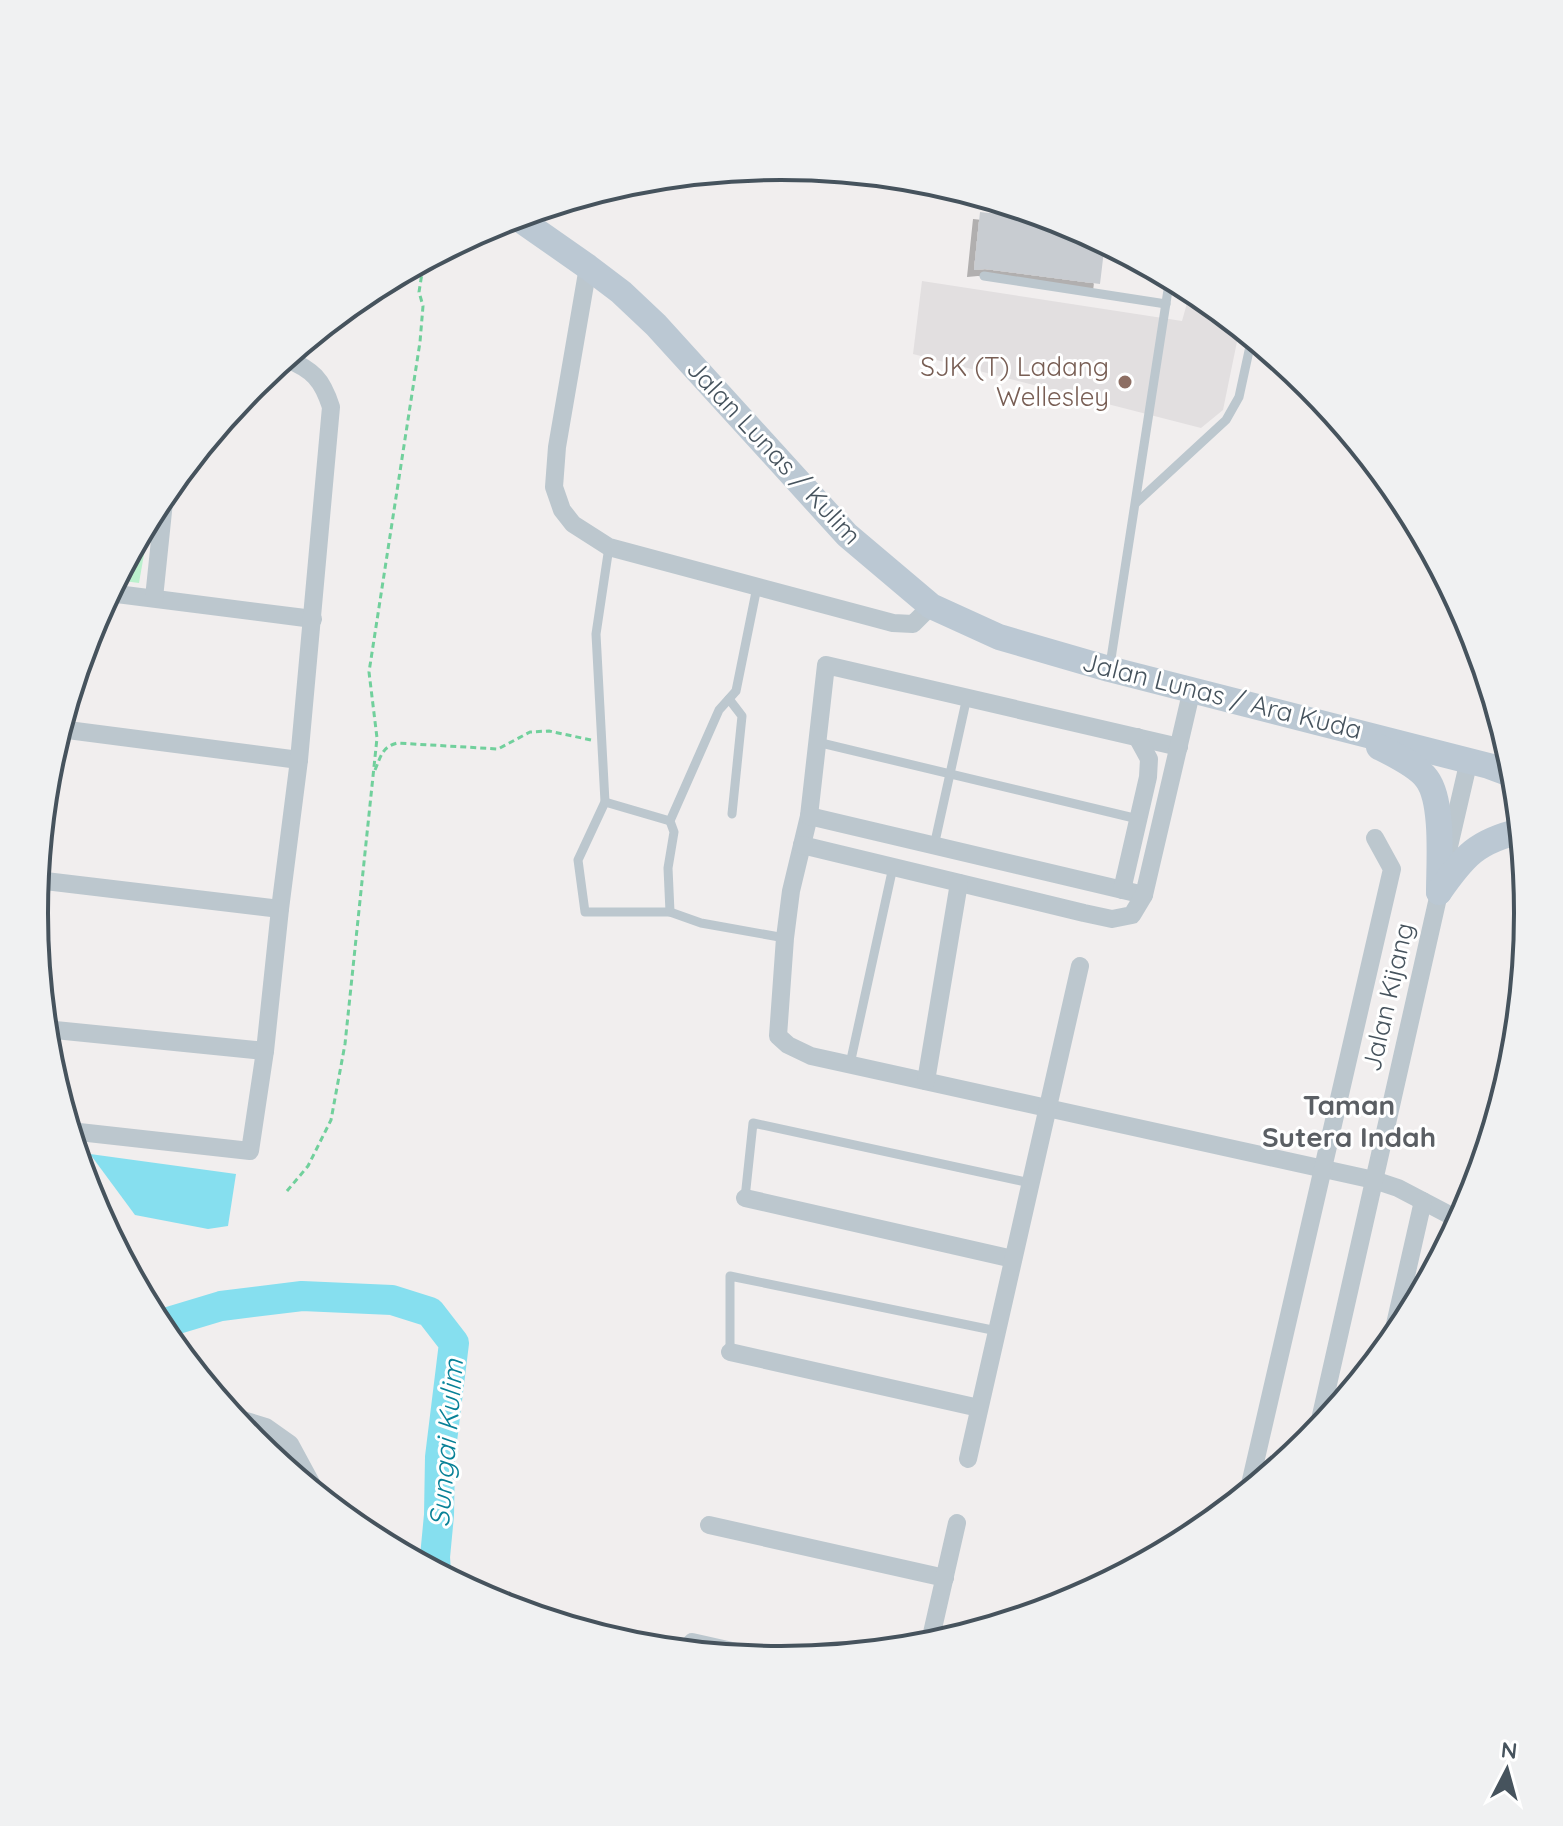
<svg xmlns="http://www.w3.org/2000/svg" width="1563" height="1826" viewBox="0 0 1563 1826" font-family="Quicksand,sans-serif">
<defs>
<filter id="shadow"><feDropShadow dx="-7" dy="7" stdDeviation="0" flood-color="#0004"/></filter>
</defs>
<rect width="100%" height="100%" fill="#f1eeee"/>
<!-- education -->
<polygon fill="#e2dfe0" points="922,281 1182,321 1191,289 1240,327 1223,410 1201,428 913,354"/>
<!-- green -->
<polygon fill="#bbf1cd" points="141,534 147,537 139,583 116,580"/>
<!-- water -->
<polygon fill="#86dfef" points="90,1154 236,1174 228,1226 208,1229 135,1215"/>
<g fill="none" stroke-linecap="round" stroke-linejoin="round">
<!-- river -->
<polyline stroke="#86dfef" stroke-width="30" points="158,1325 221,1306 302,1296 392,1300 430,1312 454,1343 440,1457 439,1515 435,1557 436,1572"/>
</g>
<!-- building -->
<polygon fill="#c8ccd1" filter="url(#shadow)" points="980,212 1064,221 1105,242 1100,284 985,269 974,270"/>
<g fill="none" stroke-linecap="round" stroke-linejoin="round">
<!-- path -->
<g stroke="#71d09c" stroke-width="3" stroke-dasharray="6 4" stroke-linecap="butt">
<path d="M 375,770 C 381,756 382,747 397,743 L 498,749 L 530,732 L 549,731 L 591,740"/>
<polyline points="287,1191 308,1166 331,1120 345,1044 377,738 369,672 420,342 423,306 419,292 422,273 433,256"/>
</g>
<!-- lane -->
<g stroke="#bcc7ce" stroke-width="9">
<polyline points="984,276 1166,304"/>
<polyline points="1136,503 1226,420 1239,397 1252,337"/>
<polyline points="609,547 596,634 605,802 578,860 585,912 670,912 701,923 785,938"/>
<polyline points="1110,665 1170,277"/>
<polyline points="729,699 742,716 732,814"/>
<polyline points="817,742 1138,819"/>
<polyline points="605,802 670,821"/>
<polyline points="934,846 967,697"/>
<polyline points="670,912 668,868 674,832 670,821 719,710 736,691 757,587"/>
<polyline points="850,1064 893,867"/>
<polyline points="745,1198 753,1123 1030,1183"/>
<polyline points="1405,1280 1424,1289"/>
<polyline points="730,1352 730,1276 997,1331"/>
</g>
<!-- street -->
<g stroke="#bcc7ce" stroke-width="18">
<polyline points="588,267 557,447 554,487 562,510 573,524 609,547 893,623 913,624 931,606"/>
<polyline points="109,593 313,619"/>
<polyline points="154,598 165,492"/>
<polyline points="60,729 299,760"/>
<polyline points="1179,747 826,665 809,816 791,891 785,938 778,1036 788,1045 811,1056 1374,1180 1398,1188 1461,1221"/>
<polyline points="809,816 1144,895"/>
<polyline points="802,845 1084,913 1112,919 1132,915 1144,895 1192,689"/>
<polyline points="1447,855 1469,760"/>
<polyline points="37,880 280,909"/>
<polyline points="1122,890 1148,777 1149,759 1137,737"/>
<polyline points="45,1029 265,1051"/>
<polyline points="926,1081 959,883"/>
<path d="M 70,1131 L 250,1151 L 265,1051 L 280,909 L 299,760 L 331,407 C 322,379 313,370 285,358"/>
<polyline points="745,1198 1013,1259"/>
<polyline points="1391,1342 1423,1201"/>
<polyline points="730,1352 979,1408"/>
<polyline points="233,1417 266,1427 290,1444 317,1494"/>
<polyline points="1317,1433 1442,880"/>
<polyline points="968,1459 1080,966"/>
<polyline points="1248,1493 1392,869 1375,838"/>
<polyline points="709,1525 945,1578"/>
<polyline points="692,1642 772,1660"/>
<polyline points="929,1646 957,1523"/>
</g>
<!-- secondary -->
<g stroke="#bbc8d3" stroke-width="26">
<polyline points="515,216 588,267 621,292 656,325 847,535 931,606 999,637 1109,669 1489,766 1516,776"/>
<path d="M 1379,747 C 1393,754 1418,766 1427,779 C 1444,802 1439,864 1439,892"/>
<path d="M 1439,892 C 1464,856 1477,841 1521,831"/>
</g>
</g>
<!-- markers -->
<circle fill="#8d6e63" stroke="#fff" stroke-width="3" cx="1125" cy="382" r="8"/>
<g text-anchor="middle" stroke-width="6" stroke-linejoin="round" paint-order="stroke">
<!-- education labels -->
<g font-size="26" fill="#785e54" stroke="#fff" text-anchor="end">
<text x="1109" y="376">SJK (T) Ladang<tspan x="1109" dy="30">Wellesley</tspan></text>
</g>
<!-- street labels -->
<g font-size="26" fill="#46535d" stroke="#fff">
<text transform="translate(774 452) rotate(47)" y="9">Jalan Lunas / Kulim</text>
<text transform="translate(1222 696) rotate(14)" y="9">Jalan Lunas / Ara Kuda</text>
<text transform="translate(1388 997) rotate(-77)" y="9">Jalan Kijang</text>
</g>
<!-- neighbourhood labels -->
<g font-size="28" font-weight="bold" fill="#5b5f64" stroke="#fff">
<text x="1349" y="1115">Taman<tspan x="1349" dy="32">Sutera Indah</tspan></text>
</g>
<!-- water labels -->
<g font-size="28" font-style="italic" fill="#088197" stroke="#fff">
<text transform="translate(446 1443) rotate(-85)" y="10">Sungai Kulim</text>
</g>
</g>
<!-- crop -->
<path d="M0 0H1563V1826H0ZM48 913a733 733 0 1 1 1466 0a733 733 0 1 1-1466 0Z" fill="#f0f1f2" fill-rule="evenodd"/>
<path fill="none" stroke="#46535d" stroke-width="4" d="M48 913a733 733 0 1 1 1466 0a733 733 0 1 1-1466 0Z"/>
<!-- north arrow -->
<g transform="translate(1507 1770) rotate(6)" stroke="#ffffff" stroke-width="6" paint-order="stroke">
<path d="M0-6L14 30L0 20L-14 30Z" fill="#46535d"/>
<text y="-12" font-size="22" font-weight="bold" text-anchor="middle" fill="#46535d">N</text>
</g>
</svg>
